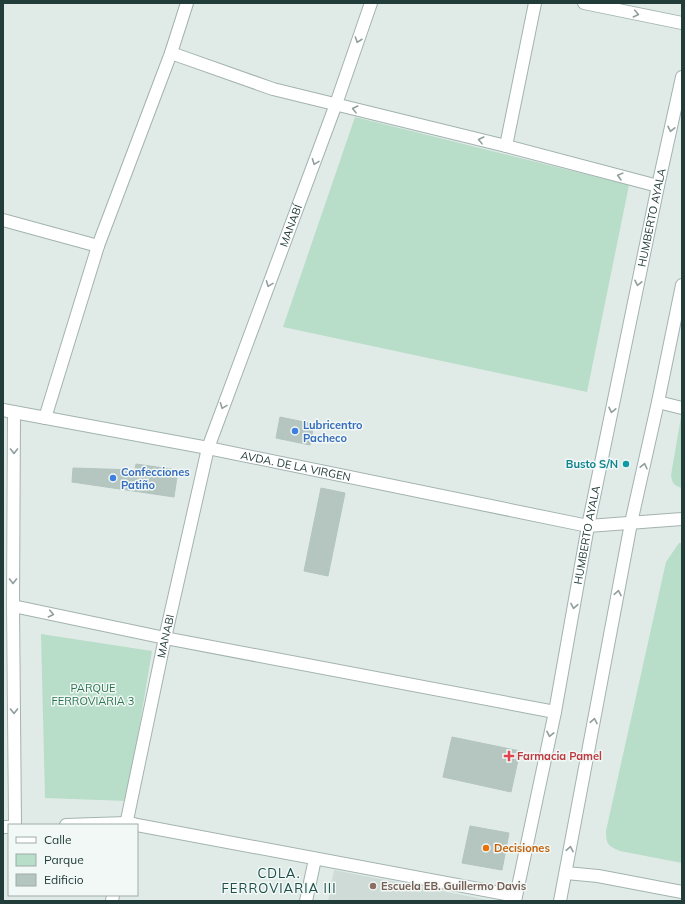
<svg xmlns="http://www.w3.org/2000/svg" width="685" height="904" viewBox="0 0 685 904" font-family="Mulish,sans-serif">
<rect width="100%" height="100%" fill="#e0ebe8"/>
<!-- built -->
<polygon fill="#cedbd7" points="334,870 493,901 328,901"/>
<!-- green -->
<g fill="#b8ddc8">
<polygon points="355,117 629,185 587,392 283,327"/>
<path d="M 682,411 L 682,488 C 674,486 672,483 671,475 Z"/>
<path d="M 679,543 L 682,543 L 682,863 L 620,851 C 608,846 606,844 606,831 L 666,562 Z"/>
<polygon points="41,634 152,651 127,801 45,798"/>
</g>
<!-- building -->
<g fill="#b5c6c1" stroke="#b3c5c0">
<polygon points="280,417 314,424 310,445 276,438"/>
<polygon points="136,464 178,470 174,497 72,482 73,468 135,470"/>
<polygon points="321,488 345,493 328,576 304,571"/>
<polygon points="452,737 520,751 511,792 443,777"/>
<polygon points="470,826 509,833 502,870 462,863"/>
</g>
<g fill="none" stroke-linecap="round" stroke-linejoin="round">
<defs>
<g id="minor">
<polyline points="584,3 682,23"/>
<polyline points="171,53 273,89 506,146 658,186"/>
<polyline points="506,146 535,3"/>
<polyline points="3,220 98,246"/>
<polyline points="658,402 682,408"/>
<path id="s1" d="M 3,410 L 208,448 L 588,526 L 682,519"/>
<polyline points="14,412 13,606 15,825"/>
<polyline points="45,418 98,246 171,53 187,3"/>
<polyline points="13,606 165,638 555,712"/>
<polyline points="66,825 126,823 134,824"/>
<path id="s2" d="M 126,825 L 165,638 L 208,448 L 336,104 L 371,3"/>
<polyline points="137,825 516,896"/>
<polyline points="3,827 9,827"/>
<polyline points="566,873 598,876 682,892"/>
<polyline points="112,901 113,895"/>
<polyline points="306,901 315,859"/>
<path id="s3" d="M 515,901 L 555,712 L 588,526 L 658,186 L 682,77"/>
<polyline points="560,901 631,523 658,402 682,285"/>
</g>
</defs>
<!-- minor casing -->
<use href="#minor" stroke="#a3b3b0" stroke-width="14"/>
<!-- minor -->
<use href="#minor" stroke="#fff" stroke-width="12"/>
</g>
<!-- one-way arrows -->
<defs><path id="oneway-chevron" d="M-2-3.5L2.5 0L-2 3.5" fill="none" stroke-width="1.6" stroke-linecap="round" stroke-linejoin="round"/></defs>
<g stroke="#909e9c">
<use href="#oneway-chevron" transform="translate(636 14) rotate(12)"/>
<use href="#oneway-chevron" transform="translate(358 40) rotate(109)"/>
<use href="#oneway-chevron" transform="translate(355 109) rotate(-166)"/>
<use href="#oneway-chevron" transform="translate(671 129) rotate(102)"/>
<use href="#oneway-chevron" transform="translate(481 140) rotate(-166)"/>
<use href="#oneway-chevron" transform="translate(315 162) rotate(111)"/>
<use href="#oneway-chevron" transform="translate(620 176) rotate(-165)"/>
<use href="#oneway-chevron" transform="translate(638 283) rotate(102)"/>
<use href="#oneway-chevron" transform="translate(269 284) rotate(111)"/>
<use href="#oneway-chevron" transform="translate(223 406) rotate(111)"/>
<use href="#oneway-chevron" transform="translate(612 410) rotate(102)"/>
<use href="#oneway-chevron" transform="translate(14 451) rotate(90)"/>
<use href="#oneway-chevron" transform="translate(644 466) rotate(-77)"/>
<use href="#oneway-chevron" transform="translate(13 581) rotate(90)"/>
<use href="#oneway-chevron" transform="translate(618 593) rotate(-79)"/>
<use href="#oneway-chevron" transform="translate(574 606) rotate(100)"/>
<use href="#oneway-chevron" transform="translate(51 614) rotate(12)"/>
<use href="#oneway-chevron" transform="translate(14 711) rotate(90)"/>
<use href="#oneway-chevron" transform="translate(594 721) rotate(-79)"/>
<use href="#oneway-chevron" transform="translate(550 734) rotate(102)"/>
<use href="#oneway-chevron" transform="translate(570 849) rotate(-79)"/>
</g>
<!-- markers -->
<g fill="#3f7fe0" stroke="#f1f8f5" stroke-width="1.5">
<circle cx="295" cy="431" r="4"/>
<circle cx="113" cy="478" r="4"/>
</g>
<circle fill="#0f9aa8" stroke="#f1f8f5" stroke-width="1.5" cx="626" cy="464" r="4"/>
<path fill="#e0444e" stroke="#f1f8f5" stroke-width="1.5" d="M507 750h4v4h4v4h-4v4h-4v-4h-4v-4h4z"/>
<circle fill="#e8710a" stroke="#f1f8f5" stroke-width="1.5" cx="486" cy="848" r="4"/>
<circle fill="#8d6e63" stroke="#f1f8f5" stroke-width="1.5" cx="373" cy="886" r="4"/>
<g text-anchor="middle" stroke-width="3" stroke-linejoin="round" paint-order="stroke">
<!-- street labels -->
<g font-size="11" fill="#213c39" stroke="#f1f8f5">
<text dy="4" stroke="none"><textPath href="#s3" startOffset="697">HUMBERTO AYALA</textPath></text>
<text dy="4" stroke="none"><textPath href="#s2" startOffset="623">MANABÍ</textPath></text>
<text dy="4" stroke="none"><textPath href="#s1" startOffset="298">AVDA. DE LA VIRGEN</textPath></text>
<text dy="4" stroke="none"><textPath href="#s3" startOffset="373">HUMBERTO AYALA</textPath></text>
<text dy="4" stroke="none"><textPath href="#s2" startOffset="193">MANABI</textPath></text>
</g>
<!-- shop labels -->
<g font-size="11" font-weight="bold" fill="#366cbe" stroke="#f1f8f5" text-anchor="start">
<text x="303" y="429">Lubricentro<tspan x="303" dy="13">Pacheco</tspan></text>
<text x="121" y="476">Confecciones<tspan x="121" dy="13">Patiño</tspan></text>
</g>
<!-- culture labels -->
<g font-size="11" font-weight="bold" fill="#0d838f" stroke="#f1f8f5" text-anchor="end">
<text x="618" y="468">Busto S/N</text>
</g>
<!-- park labels -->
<g font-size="11" fill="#2a7351" stroke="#f1f8f5">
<text x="93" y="692">PARQUE<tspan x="93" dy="13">FERROVIARIA 3</tspan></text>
</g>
<!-- health labels -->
<g font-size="11" font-weight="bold" fill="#be3a42" stroke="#f1f8f5" text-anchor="start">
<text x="517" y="760">Farmacia Pamel</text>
</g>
<!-- food labels -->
<g font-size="11" font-weight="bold" fill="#c56008" stroke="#f1f8f5" text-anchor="start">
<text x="494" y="852">Decisiones</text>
</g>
<!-- education labels -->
<g font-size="11" font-weight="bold" fill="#785e54" stroke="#f1f8f5" text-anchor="start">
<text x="381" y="890">Escuela EB. Guillermo Davis</text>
</g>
<!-- quarter labels -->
<g font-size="13" letter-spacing="1" fill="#1c4e49" stroke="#f1f8f5">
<text x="279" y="878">CDLA.<tspan x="279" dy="15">FERROVIARIA III</tspan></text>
</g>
</g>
<!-- border -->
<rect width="685" height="904" fill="none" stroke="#213c39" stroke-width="8"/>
<!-- legend -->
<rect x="8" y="824" width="130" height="72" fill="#f1f8f5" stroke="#9eadaa"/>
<rect x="16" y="837" width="20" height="6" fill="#ffffff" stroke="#9eadaa"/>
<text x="44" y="844" font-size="12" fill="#213c39">Calle</text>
<rect x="16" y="854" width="20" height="12" fill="#b8ddc8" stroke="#9eadaa"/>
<text x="44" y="864" font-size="12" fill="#213c39">Parque</text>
<rect x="16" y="874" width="20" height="12" fill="#b5c6c1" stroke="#9eadaa"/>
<text x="44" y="884" font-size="12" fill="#213c39">Edificio</text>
</svg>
